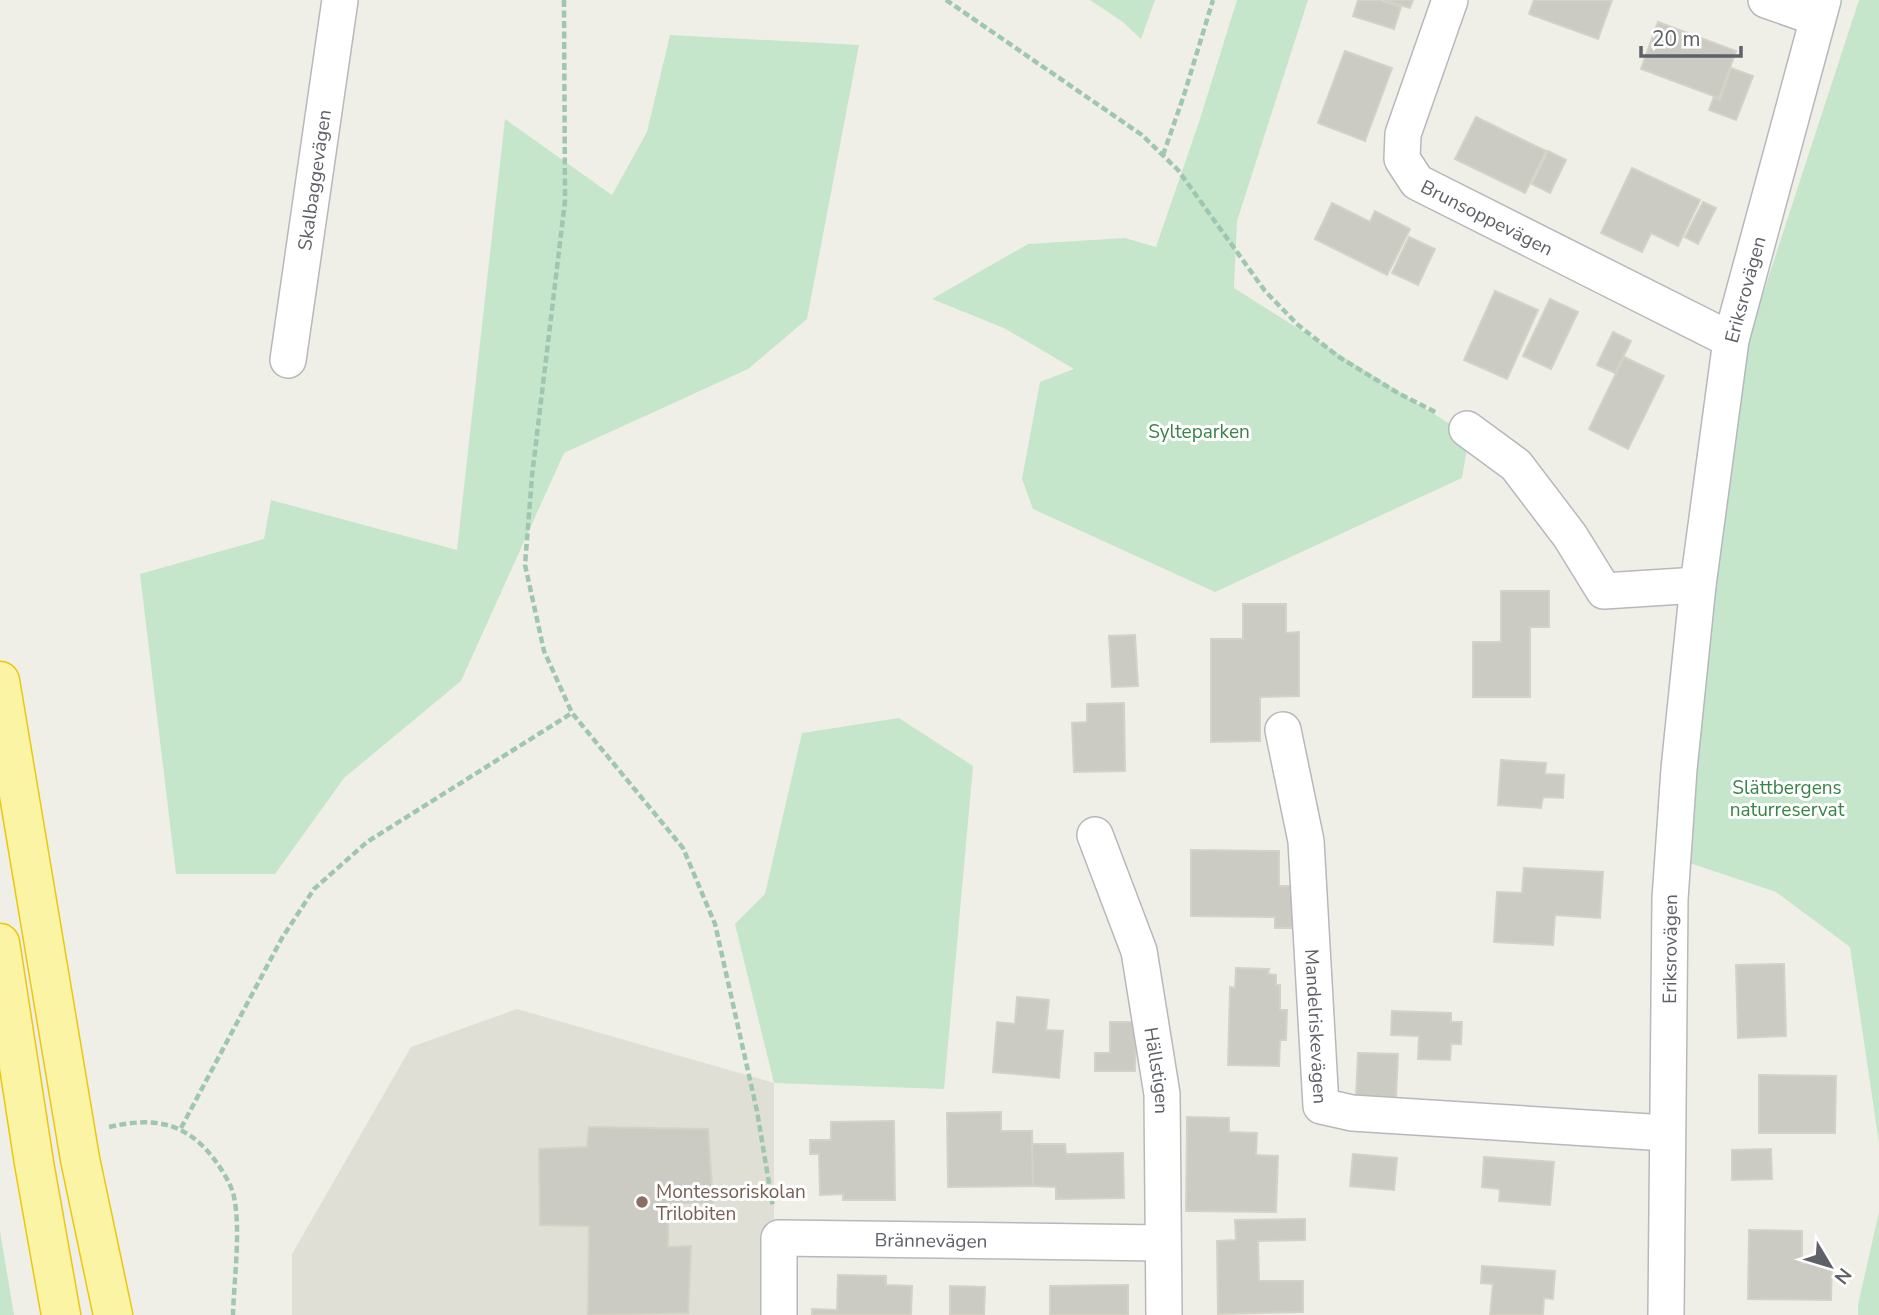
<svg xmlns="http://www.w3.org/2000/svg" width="1879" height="1315" viewBox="0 0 1879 1315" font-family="'Nunito Sans',sans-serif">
<rect width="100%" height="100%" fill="#f0efe7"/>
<!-- education -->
<polygon fill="#e0dfd5" points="517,1009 774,1083 774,1315 292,1315 292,1254 411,1047"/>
<!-- green -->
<g fill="#c5e6ca">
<polygon points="1090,0 1155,0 1141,39 1123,22"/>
<polygon points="1237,0 1308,0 1237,221 1234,288 1469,436 1462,478 1215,592 1033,509 1022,479 1040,382 1074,369 1004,328 932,299 1028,244 1125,238 1156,247 1200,119"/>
<polygon points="1859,0 1879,0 1879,1143 1850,947 1776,892 1687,862 1715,578 1748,340"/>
<polygon points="670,35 859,45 807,319 748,369 564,453 461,681 344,778 275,874 176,874 140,574 264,539 271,500 457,550 505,119 612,195 647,132"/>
<polygon points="899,718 973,766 944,1089 774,1083 735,924 765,894 802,733"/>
<polygon points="1879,1212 1879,1315 1858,1315 1858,1305"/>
<polygon points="0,1231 14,1315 0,1315"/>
</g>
<!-- building -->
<g fill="#cbcac3" stroke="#d4d2c6" stroke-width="2">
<polygon points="1358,0 1379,0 1401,7 1394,29 1353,16"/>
<polygon points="1384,0 1413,0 1410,8"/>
<polygon points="1534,0 1612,0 1598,39 1529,14"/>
<polygon points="1658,22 1736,51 1719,98 1641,69"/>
<polygon points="1345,51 1392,68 1365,141 1318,123"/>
<polygon points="1731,68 1753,76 1736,120 1709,110 1714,97 1720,100"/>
<polygon points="1476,117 1546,151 1525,193 1455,159"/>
<polygon points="1548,151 1566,160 1550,193 1532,184"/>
<polygon points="1632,168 1700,200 1678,246 1651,233 1642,252 1601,233"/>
<polygon points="1703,202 1716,208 1698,244 1685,237"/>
<polygon points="1332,203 1370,222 1375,211 1410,229 1387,275 1315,239"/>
<polygon points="1409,237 1435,249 1418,285 1392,273"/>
<polygon points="1495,291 1538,310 1507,379 1464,360"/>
<polygon points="1550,299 1578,312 1551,369 1523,356"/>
<polygon points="1613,332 1631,341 1615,373 1597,365"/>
<polygon points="1624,357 1664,376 1628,449 1589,429"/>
<polygon points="1501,591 1549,591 1549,627 1530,627 1530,697 1473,697 1473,642 1501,642"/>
<polygon points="1243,604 1286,604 1286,633 1299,632 1299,696 1260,697 1260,741 1211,742 1211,639 1243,639"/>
<polygon points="1135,635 1138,686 1112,687 1109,636"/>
<polygon points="1124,703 1125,771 1074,772 1072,723 1087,722 1087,704"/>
<polygon points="1501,760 1546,763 1545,774 1564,775 1563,798 1543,797 1541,808 1498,805"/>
<polygon points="1191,850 1279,851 1279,886 1303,886 1302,928 1275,928 1275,917 1191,916"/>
<polygon points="1524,868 1603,872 1600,918 1555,915 1553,945 1494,942 1497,892 1522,893"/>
<polygon points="1784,964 1786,1036 1738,1038 1736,965"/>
<polygon points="1236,968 1269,969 1268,974 1276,975 1276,985 1280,985 1280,1010 1287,1010 1286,1040 1280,1040 1279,1066 1228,1065 1230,987 1235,988"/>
<polygon points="1017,997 1049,1000 1046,1030 1063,1031 1059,1078 993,1072 997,1022 1015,1024"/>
<polygon points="1392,1011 1451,1013 1451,1022 1462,1022 1461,1044 1451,1044 1450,1060 1418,1059 1419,1036 1391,1035"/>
<polygon points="1110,1022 1136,1022 1135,1071 1095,1071 1095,1053 1110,1053"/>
<polygon points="1358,1053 1398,1054 1396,1097 1356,1096"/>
<polygon points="1759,1075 1836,1076 1835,1133 1759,1133"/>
<polygon points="1001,1112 1001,1131 1032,1131 1033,1186 948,1187 947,1113"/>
<polygon points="1187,1117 1229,1118 1229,1132 1257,1133 1256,1155 1278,1156 1276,1212 1186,1211"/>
<polygon points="894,1121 895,1200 843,1200 843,1194 820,1195 819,1154 810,1154 810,1140 831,1140 831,1122"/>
<polygon points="589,1127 708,1129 713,1203 668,1203 668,1247 691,1246 688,1313 588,1315 589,1226 540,1225 539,1149 587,1147"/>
<polygon points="1032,1144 1065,1144 1066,1154 1123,1153 1124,1198 1056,1199 1056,1187 1033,1186"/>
<polygon points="1771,1149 1772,1179 1732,1180 1732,1150"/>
<polygon points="1353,1154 1397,1158 1394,1190 1350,1186"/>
<polygon points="1484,1157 1554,1162 1550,1205 1499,1201 1500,1189 1482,1187"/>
<polygon points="1305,1219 1305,1240 1258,1241 1259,1281 1303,1281 1303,1312 1218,1314 1217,1241 1236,1240 1235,1220"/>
<polygon points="1749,1230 1802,1231 1802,1263 1832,1263 1831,1300 1748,1299"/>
<polygon points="1482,1266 1555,1271 1553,1299 1544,1298 1543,1315 1490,1315 1493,1284 1481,1283"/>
<polygon points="838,1275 886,1276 886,1285 912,1286 911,1315 812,1315 812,1309 837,1310"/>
<polygon points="1128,1285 1128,1315 1050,1315 1050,1286"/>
<polygon points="950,1286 985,1287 984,1315 950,1315"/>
</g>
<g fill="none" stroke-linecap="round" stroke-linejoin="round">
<defs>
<g id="minor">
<path id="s1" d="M 1450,0 L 1403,134 L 1402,159 L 1417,182 L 1731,340"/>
<polyline points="1766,0 1817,18"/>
<path id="s2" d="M 288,360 L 340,0"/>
<polyline points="1467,429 1516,465 1570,536 1604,591 1698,585"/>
<path id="s3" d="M 1283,730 L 1306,841 L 1321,1106 L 1352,1113 L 1666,1133"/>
<path id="s4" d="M 1095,835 L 1139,951 L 1162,1094 L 1164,1315"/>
<path id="s5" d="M 779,1315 L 779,1238 L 1162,1243"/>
<path id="s6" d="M 1666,1315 L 1670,899 L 1679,769 L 1698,585 L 1731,340 L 1823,0"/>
</g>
<g id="trunk">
<polyline points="0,681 80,1159 113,1315"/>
<polyline points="0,943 34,1163 61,1315"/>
</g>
</defs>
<!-- minor casing -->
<use href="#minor" stroke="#b7b8bd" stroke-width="38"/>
<!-- trunk casing -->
<use href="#trunk" stroke="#ecc70b" stroke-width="41"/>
<!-- path -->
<g stroke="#9ec6b0" stroke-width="4.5" stroke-dasharray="7 3.5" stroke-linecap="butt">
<polyline points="564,0 565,201 532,476 525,565 544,651 572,713 683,848 715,924 757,1111 773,1207"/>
<polyline points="946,0 1142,135 1178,170 1265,291 1298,325 1339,357 1398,393 1437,413"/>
<polyline points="1163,155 1184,95 1213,0"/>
<path d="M 109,1127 C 153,1117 185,1121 214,1159 C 222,1170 231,1183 234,1197 C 241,1231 234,1279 233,1315"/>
<polyline points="181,1128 282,938 314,889 367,842 572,713"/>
</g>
<!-- minor -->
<use href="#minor" stroke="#fff" stroke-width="35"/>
<!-- trunk -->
<use href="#trunk" stroke="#faf4a4" stroke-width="38"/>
</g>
<!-- markers -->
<circle fill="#8d6e63" stroke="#fff" stroke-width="2.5" cx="642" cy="1202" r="7"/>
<g text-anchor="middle" stroke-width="6" stroke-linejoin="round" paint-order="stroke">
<!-- street labels -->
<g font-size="19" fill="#5e6167" stroke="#fff">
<text dy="7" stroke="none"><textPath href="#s2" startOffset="182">Skalbaggevägen</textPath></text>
<text dy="7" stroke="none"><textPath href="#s1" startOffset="273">Brunsoppevägen</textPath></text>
<text dy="7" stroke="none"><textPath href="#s6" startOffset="1031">Eriksrovägen</textPath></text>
<text dy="7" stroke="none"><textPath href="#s6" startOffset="366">Eriksrovägen</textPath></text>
<text dy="7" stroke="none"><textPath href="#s3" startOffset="299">Mandelriskevägen</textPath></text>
<text dy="7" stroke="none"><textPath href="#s4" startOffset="245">Hällstigen</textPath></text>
<text dy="7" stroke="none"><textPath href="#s5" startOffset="229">Brännevägen</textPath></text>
</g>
<!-- park labels -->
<g font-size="19" fill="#398348" stroke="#fff">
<text x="1199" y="438">Sylteparken</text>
<text x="1787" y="794">Slättbergens<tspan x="1787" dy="22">naturreservat</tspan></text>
</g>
<!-- education labels -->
<g font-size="19" fill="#785e54" stroke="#fff" text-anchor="start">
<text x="656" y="1198">Montessoriskolan<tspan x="656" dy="22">Trilobiten</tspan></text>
</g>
</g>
<!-- north arrow -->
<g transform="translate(1830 1266) rotate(128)" stroke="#ffffff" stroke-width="5" paint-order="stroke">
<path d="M0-5L12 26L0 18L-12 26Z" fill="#5e6167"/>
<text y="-10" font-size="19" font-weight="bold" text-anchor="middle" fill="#5e6167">N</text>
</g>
<!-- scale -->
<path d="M1641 46v10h100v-10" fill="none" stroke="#5e6167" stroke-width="3.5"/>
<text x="1652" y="46" font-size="21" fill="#5e6167" stroke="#ffffff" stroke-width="5" paint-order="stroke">20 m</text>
</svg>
